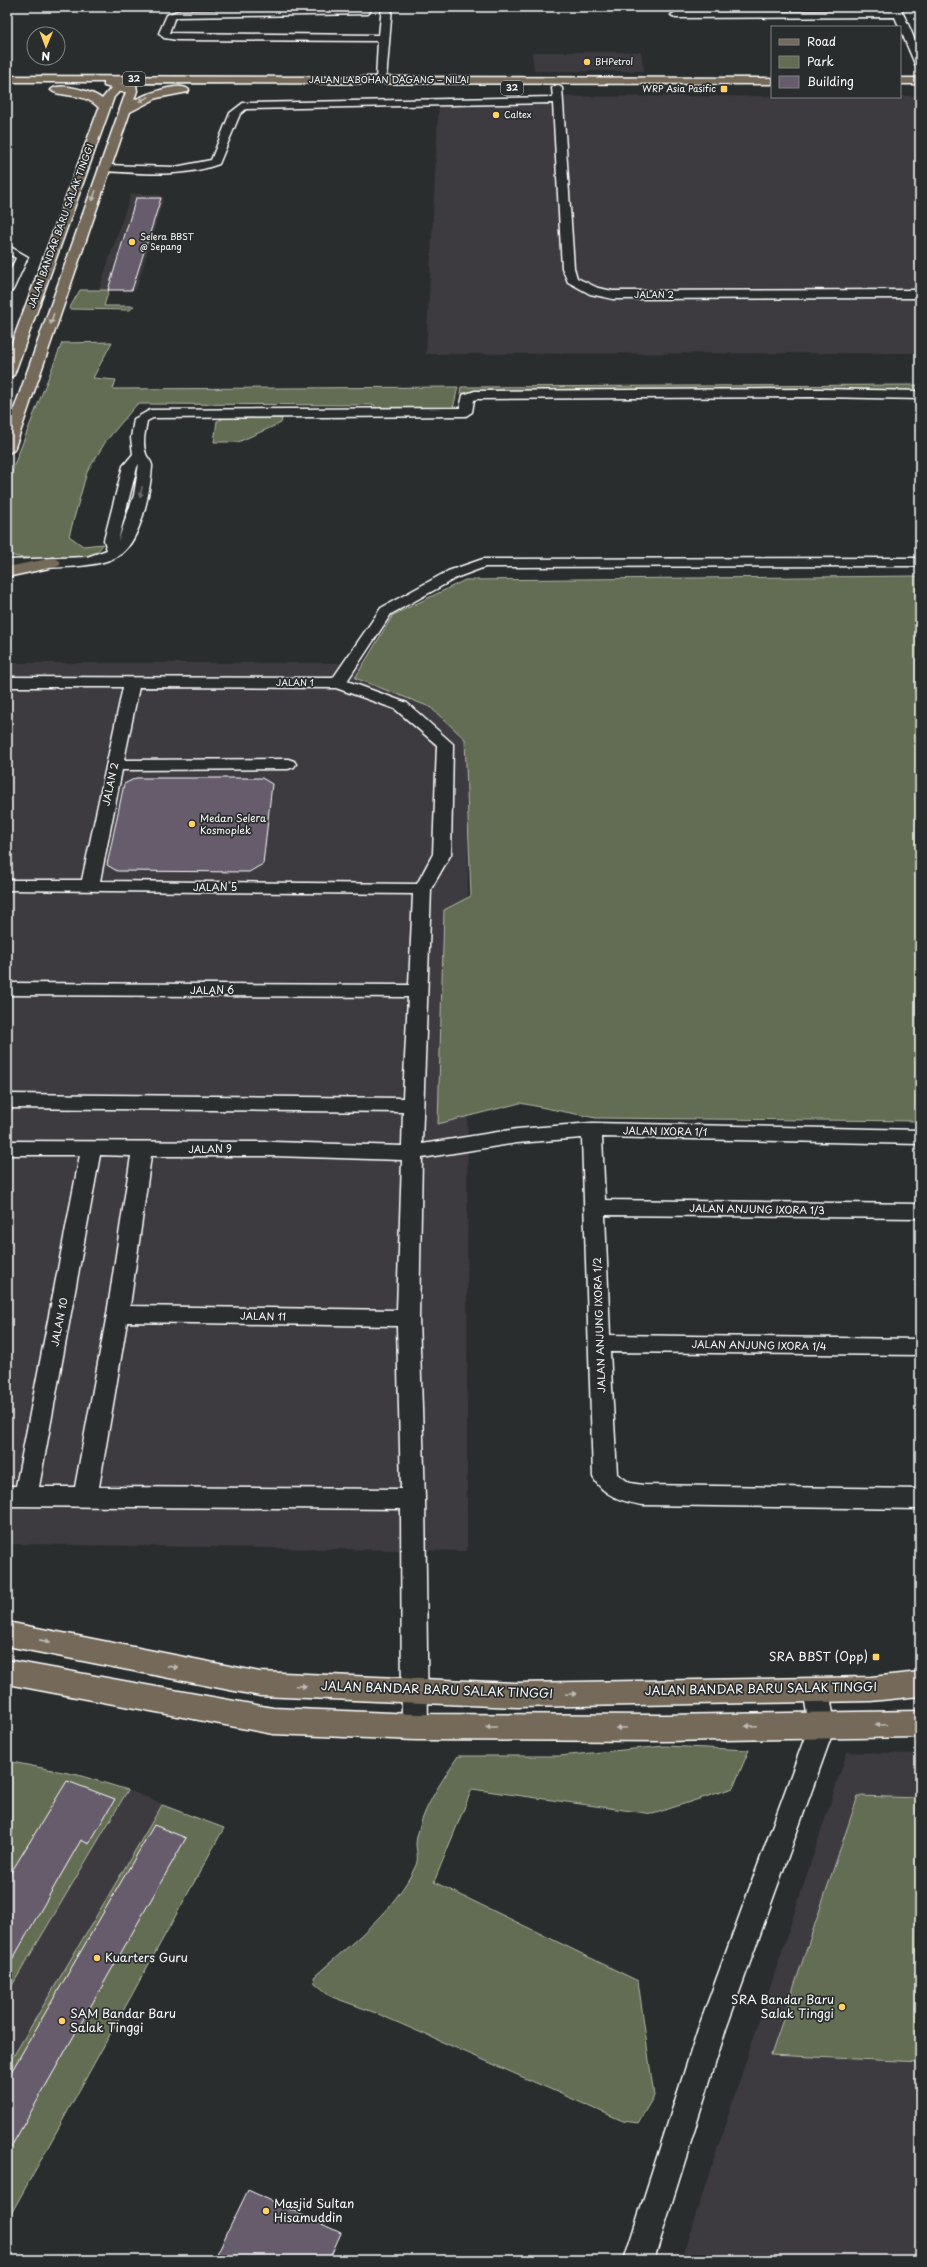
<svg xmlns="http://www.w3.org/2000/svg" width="927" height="2267" viewBox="0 0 927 2267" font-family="'Playpen Sans',sans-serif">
<rect width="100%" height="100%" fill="#2a2d2e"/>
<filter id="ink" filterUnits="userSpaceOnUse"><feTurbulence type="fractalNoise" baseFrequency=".025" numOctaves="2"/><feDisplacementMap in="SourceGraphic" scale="8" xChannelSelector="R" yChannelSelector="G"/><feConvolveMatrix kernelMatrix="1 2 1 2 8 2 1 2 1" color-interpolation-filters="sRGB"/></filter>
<g filter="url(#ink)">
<!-- built -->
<g fill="#3c3b41">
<polygon points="532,52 641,52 644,71 534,71"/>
<polygon points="920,96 920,353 426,354 439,97"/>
<polygon points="131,194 155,194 164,197 136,290 99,290"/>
<polygon points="7,663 468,663 467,1551 7,1544"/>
<polygon points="847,1752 920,1754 920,2260 681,2260"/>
<polygon points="7,1761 78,1775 128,1790 224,1828 7,2220"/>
</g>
<!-- green -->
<g fill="#646d53" stroke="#b2b6a9">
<polygon points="80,290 109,290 104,306 134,306 130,310 69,309"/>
<path d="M 112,342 L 93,378 L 116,380 L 113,389 L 458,387 L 453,409 L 375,410 L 375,405 L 137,404 L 106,441 L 87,472 L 69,536 L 83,546 L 103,544 C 101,549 94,555 89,557 C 76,561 19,560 7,554 L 7,493 L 14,465 L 62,343 Z"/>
<polygon points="920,385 920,392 460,393 461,387"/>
<polygon points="225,418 278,418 282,419 281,423 238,442 214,442 217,421"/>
<polygon points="920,576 920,1121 596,1118 520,1103 438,1124 444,910 471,896 465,739 430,707 355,678 393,615 465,580"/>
<path d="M 665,1746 L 749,1750 L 733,1788 L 653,1814 L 472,1789 L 434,1882 L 638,1981 L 654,2096 L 638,2123 L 623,2121 L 376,2013 L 332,1997 L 315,1983 L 314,1977 C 349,1945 396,1910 416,1865 C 419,1857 416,1851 416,1844 C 416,1839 418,1833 419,1829 C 426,1803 444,1778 458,1756 L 559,1756 Z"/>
<polygon points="7,1761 78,1775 128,1790 7,1994"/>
<polygon points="858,1796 920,1798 920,2062 771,2055"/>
<polygon points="162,1805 224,1828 11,2214 7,2212 7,2067"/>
</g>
<!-- building -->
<g fill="#665c6c" stroke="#fff">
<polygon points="136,198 161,198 132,290 108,290"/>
<polygon points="136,778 262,778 272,784 263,864 249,872 117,871 107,865 124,784"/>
<polygon points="67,1781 115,1799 89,1844 81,1840 7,1969 7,1879"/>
<polygon points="154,1825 186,1838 7,2154 7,2079"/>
<polygon points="248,2190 341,2233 329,2260 214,2260"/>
</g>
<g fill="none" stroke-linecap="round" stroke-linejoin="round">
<defs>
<g id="minor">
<polygon points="382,7 392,7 386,80 381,83 376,80 378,41 177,40 164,38 159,33 167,15 177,11 365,9 370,12 368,14 178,17 174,19 169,33 379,35"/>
<path d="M 890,7 L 900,7 C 908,25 920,46 920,67 L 915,64 L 895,17 L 676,18 L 671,15 L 676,12 L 892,11 Z"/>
<path d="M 557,85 L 562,88 L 574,268 L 577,278 L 598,288 L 613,291 L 920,290 L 920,298 L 613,299 L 590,294 L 568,282 L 562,268 L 553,103 L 246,109 L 240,114 L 219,164 C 181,178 143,173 104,171 L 99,168 L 104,165 L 175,167 L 211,160 L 230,113 L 243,103 L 553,97 L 552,88 Z"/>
<polygon points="7,245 28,257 13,290 7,294 7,277 16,258 7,253"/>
<path d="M 819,389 L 920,391 L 920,399 L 819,397 L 477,399 L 474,400 L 472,412 L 466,416 L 153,418 L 147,421 C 145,432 142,443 146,454 C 148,459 153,463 152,467 C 150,492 141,539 121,554 C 99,571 35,567 7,568 L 7,560 L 87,557 L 107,550 L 104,540 L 123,466 L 133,454 L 131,438 L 134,419 L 150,410 L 460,408 L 463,395 L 475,391 ZM 139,464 L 134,495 L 118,541 L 137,467 Z"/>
<polygon points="7,413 17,413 24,417 17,421 7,421"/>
<path d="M 920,558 L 920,566 L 485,567 L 458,577 L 391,614 L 347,681 L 407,703 L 453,744 L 451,854 L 431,889 L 422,1144 L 517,1129 L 592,1123 L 920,1130 L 920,1144 L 602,1137 L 605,1200 L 920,1204 L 920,1218 L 605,1215 L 610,1335 L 920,1339 L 920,1355 L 610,1352 L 617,1474 L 630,1483 L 643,1485 L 920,1489 L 920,1509 L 643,1505 C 623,1502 603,1496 593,1477 L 582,1138 L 517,1143 L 422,1158 L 419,1318 L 425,1499 L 428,1727 L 424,1735 L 415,1739 L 406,1735 L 402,1727 L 401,1509 L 7,1506 L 7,1486 L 16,1486 L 80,1155 L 7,1155 L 7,1141 L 274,1142 L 402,1146 L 403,1112 L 7,1108 L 7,1094 L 403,1098 L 408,997 L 7,995 L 7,983 L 409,985 L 413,894 L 7,890 L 7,880 L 82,880 L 123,687 L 7,687 L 7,677 L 333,678 L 381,608 L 448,571 L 483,559 ZM 139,687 L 336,688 L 395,709 L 437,745 L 433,854 L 417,884 L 100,881 L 122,770 L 288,769 L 294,767 L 296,764 L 294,761 L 288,759 L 124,760 ZM 100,1155 L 131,1156 L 107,1314 L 75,1487 L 39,1487 ZM 151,1156 L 274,1156 L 402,1160 L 397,1310 L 130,1306 ZM 127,1322 L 397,1326 L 401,1489 L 99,1487 Z"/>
<polygon points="816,1678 825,1681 829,1689 835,1726 726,2029 654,2260 624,2260 698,2029 809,1726 803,1689 807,1681"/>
</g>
<g id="major">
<path d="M 7,76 L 772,78 L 772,84 L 118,83 L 136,84 L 137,91 L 134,100 C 144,95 181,80 189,90 L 188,92 L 157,98 L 130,112 L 14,450 L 7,454 L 7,429 L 126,92 L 119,92 L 114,97 L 14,375 L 7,379 L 7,356 L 99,108 C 84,91 58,98 51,90 C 59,81 94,92 102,99 L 111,88 L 104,86 L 104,82 L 7,82 Z"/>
<rect x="900" y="78" width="20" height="6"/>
<polygon points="53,558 59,560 61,563 59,566 7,577 7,567"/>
<polygon points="7,1622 260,1672 517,1683 871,1677 920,1672 920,1696 871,1701 517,1707 260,1696 7,1646"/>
<polygon points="7,1660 273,1708 415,1714 664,1715 920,1711 920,1737 664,1741 415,1740 273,1734 7,1684"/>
</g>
</defs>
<!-- minor casing -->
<use href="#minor" stroke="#fff" stroke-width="3"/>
<!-- major casing -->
<use href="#major" stroke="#fff" stroke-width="3"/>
<!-- minor -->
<use href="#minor" fill="#2a2d2e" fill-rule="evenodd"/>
<!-- major -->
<use href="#major" fill="#746a5a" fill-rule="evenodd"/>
</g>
<!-- one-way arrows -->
<defs><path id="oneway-solid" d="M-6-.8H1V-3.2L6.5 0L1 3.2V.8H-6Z"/></defs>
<g fill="#c0bcb5">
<use href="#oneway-solid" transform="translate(144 99) rotate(155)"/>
<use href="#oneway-solid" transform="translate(94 196) rotate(109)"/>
<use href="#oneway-solid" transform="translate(52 319) rotate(108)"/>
<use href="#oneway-solid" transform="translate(45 1641) rotate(11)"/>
<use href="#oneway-solid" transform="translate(173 1667) rotate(11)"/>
<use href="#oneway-solid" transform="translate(301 1686) rotate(2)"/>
<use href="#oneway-solid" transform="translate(571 1694) rotate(-2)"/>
<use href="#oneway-solid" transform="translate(881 1725) rotate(178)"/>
<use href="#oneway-solid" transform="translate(751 1726) rotate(178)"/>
<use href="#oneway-solid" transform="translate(491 1727) rotate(-180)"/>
<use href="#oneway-solid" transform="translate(621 1728) rotate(-180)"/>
</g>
<use fill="#6a6c6d" href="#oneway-solid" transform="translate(141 492) rotate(102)"/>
</g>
<!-- markers -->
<g fill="#ffd166" stroke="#2a2d2e" stroke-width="1.5">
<circle cx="587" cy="62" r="4"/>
<rect x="720" y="85" width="8" height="8" rx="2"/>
<circle cx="496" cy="115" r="4"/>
<circle cx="132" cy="242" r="4"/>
<circle cx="192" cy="824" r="4"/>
<rect x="872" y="1653" width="8" height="8" rx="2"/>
<circle cx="97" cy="1958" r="4"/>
<circle cx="842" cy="2007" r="4"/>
<circle cx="62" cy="2021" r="4"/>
<circle cx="266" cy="2211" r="4"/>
</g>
<g text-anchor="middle" stroke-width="3.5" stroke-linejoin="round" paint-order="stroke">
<!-- far-poi labels -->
<g font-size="9" fill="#fff" stroke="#2a2d2e" text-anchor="start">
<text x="595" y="65">BHPetrol</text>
<text x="716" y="92" text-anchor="end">WRP Asia Pasific</text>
<text x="504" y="118">Caltex</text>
<text x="140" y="240">Selera BBST<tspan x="140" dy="10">@ Sepang</tspan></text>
</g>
<!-- shield labels -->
<g fill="#2a2d2e" stroke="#bfc0c0" stroke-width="1">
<rect x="123" y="72" width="22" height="14" rx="3"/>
<rect x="501" y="81" width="22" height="14" rx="3"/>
</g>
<g font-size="9" font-weight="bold" fill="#fff">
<text x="134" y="82">32</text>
<text x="512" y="91">32</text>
</g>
<!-- far-street labels -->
<g font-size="9" fill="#fff" stroke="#2a2d2e">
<text x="389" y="83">JALAN LABOHAN DAGANG ‒ NILAI</text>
<text transform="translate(61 226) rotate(-70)" y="3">JALAN BANDAR BARU SALAK TINGGI</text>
<text x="654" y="298">JALAN 2</text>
<text x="295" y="686">JALAN 1</text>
</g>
<!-- street labels -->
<g font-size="10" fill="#fff" stroke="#2a2d2e">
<text transform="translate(110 784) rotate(-78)" y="4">JALAN 2</text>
<text x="215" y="891">JALAN 5</text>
<text x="212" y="994">JALAN 6</text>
<text transform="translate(665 1131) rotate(1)" y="4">JALAN IXORA 1/1</text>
<text x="210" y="1153">JALAN 9</text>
<text transform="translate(757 1209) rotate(1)" y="4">JALAN ANJUNG IXORA 1/3</text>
<text transform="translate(263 1316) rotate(1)" y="4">JALAN 11</text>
<text transform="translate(59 1322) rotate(-79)" y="4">JALAN 10</text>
<text transform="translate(599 1325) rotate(-92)" y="4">JALAN ANJUNG IXORA 1/2</text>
<text transform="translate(759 1345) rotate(1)" y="4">JALAN ANJUNG IXORA 1/4</text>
</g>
<!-- poi labels -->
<g font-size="10" fill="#fff" stroke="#2a2d2e" text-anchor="start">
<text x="200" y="822">Medan Selera<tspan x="200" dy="12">Kosmoplek</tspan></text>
</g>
<!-- near-poi labels -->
<g font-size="12" fill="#fff" stroke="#2a2d2e" text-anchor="start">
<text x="868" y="1661" text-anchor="end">SRA BBST (Opp)</text>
<text x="105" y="1962">Kuarters Guru</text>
<text x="834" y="2004" text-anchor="end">SRA Bandar Baru<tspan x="834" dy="14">Salak Tinggi</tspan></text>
<text x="70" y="2018">SAM Bandar Baru<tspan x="70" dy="14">Salak Tinggi</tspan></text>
<text x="274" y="2208">Masjid Sultan<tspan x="274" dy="14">Hisamuddin</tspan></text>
</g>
<!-- near-street labels -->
<g font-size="12" fill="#fff" stroke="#2a2d2e">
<text transform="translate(761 1689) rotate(-1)" y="4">JALAN BANDAR BARU SALAK TINGGI</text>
<text transform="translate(437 1690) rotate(2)" y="4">JALAN BANDAR BARU SALAK TINGGI</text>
</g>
</g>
<!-- margin -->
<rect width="927" height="2267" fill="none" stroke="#2a2d2e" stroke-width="24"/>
<rect x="12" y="12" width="903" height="2243" fill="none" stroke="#fff" stroke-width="1.5" filter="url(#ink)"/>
<!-- legend -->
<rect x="771" y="26" width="130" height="72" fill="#2a2d2e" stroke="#7f8182"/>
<rect x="779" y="39" width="20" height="6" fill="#746a5a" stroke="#7f8182"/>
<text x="807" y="46" font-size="12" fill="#ffffff">Road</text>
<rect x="779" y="56" width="20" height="12" fill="#646d53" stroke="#7f8182"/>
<text x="807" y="66" font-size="12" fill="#ffffff">Park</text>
<rect x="779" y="76" width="20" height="12" fill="#665c6c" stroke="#7f8182"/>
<text x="807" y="86" font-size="12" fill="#ffffff">Building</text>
<!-- north arrow -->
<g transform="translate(46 46) rotate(181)"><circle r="19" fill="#2a2d2e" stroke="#7f8182"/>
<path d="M0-3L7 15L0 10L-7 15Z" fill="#ffd166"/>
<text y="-6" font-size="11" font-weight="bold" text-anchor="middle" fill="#ffffff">N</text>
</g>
</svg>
